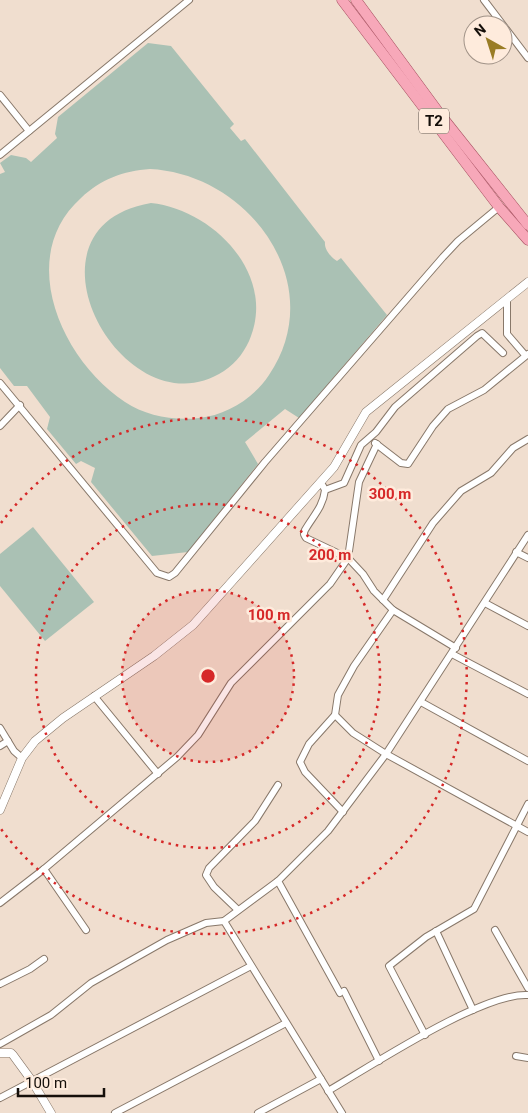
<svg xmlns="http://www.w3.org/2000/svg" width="528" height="1113" viewBox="0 0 528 1113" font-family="Roboto,sans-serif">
<rect width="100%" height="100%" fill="#f0decf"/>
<!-- green -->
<g fill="#aac1b4" fill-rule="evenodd">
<path d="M 148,43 L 171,46 L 234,124 L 230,128 L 241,141 L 245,139 L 325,242 C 324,250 332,258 337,261 L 341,258 L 387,315 L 299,418 L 285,409 L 245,442 L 258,464 L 188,552 L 152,556 L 91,482 L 95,468 L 81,461 L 76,464 L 47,429 L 50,417 L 27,386 L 14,386 L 0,368 L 0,174 L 5,172 L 0,163 L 11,155 L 26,158 L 31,162 L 57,138 L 55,134 L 58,117 ZM 150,169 C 250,174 330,285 269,375 C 254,398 227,415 199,418 C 174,421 146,416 125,402 C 62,361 15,257 81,198 C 101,179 123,171 150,169 Z"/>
<path d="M 151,203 C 211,209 275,272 251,336 C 246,350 237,362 224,371 C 125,436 9,227 151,203 Z"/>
<polygon points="33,527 94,602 45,641 0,586 0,554"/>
</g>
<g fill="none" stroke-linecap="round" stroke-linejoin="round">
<defs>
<g id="minor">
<polyline points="484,0 528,58"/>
<polyline points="0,95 29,131"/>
<polyline points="0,155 189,0"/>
<polyline points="507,299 507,334 525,355"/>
<polyline points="0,383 157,573 169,577 175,573 265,462 443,257 458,241 499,207"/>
<polyline points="0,426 20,405"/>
<polyline points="375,443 401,463 408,464 433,426 448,409 484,390 528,354"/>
<path d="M 323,486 L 325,490 C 323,507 313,516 305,530 C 303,535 304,534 306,538 L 348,558 L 363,574 L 374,591 L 393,610 L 456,648"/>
<polyline points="325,490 344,483 361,445 376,432 395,407 477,336 482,333 503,353"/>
<polyline points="516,552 528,558"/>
<polyline points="383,600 433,523 461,491 491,473 513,448 528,439"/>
<polyline points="485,603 528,626"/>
<polyline points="452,654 528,694"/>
<polyline points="94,696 158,774"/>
<polyline points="421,702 528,761"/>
<polyline points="335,715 353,733 386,754 528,832"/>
<polyline points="0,728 14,751 22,758"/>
<polyline points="0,746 8,741"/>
<polyline points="343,812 305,772 300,762 309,744 335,715 338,695 354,666 393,610"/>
<polyline points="44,869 86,930"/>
<polyline points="278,881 340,993"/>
<polyline points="0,903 44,869 177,757 198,735 231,683 330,584 348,558 359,482 377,444"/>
<polyline points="238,910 214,887 206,875 209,868 255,821 278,785"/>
<polyline points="224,921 342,1113"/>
<polyline points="495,930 528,988"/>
<polyline points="436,931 473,1010"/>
<polyline points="0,984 30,969 44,959"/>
<polyline points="344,991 379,1061"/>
<polyline points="425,1035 389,966 426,937 474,909 528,804"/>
<polyline points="0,1044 51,1015 91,983 167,940 206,923 224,921 278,881 328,831 386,754 528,535"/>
<polyline points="516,1056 528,1058"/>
<path d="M 328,1091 C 371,1066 483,992 528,995"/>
<polyline points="0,1098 251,966"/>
<polyline points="115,1113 286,1023"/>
<polyline points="258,1113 321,1079"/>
</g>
<g id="tertiary">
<polyline points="0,810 22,758 35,741 63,718 154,656 193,625 334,467 366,412 528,282"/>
<polyline points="0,1053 11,1053 13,1055 32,1081 51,1113"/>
</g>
<g id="primary">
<polyline points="342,0 499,207 528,240"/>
<polyline points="356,0 439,113 528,225"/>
</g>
</defs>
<!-- minor casing -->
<use href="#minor" stroke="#88786a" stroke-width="8"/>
<!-- tertiary casing -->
<use href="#tertiary" stroke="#88786a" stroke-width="9"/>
<!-- primary casing -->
<use href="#primary" stroke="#a54d5e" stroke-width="11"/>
<!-- minor -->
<use href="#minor" stroke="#fff" stroke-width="6"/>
<!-- tertiary -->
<use href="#tertiary" stroke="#fff" stroke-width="8"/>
<!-- primary -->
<use href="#primary" stroke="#f7a8b9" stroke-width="10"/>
</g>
<!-- distance rings -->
<circle cx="208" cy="676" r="86" fill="#d62828" fill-opacity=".12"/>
<g fill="none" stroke="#d62828" stroke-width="2.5" stroke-dasharray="2.5 5">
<circle cx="208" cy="676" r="86"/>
<circle cx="208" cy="676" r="172"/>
<path d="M1 523A258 258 0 1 1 1 829"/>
</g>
<g text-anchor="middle" stroke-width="5" stroke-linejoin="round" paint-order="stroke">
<!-- shield labels -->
<rect fill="#feebdc" stroke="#5b5149" stroke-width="1" x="419" y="108.5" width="30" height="25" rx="4"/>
<g font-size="15" font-weight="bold" fill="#150f0a">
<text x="434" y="126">T2</text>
</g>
</g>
<circle cx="208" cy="676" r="8" fill="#d62828" stroke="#feebdc" stroke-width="2.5"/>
<g font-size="15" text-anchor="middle" font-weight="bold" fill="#d62828" stroke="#feebdc" stroke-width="5" stroke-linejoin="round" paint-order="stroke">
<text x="390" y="499">300 m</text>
<text x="330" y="560">200 m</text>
<text x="269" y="620">100 m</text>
</g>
<!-- north arrow -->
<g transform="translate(488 40) rotate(321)"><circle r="24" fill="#feebdc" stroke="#a19388"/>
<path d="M0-4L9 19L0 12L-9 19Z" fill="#997c25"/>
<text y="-8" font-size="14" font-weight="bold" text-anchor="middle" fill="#150f0a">N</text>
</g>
<!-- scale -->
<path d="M18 1088v8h86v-8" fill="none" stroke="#150f0a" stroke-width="2.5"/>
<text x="25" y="1088" font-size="15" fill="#150f0a" stroke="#feebdc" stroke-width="4" paint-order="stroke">100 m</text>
</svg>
